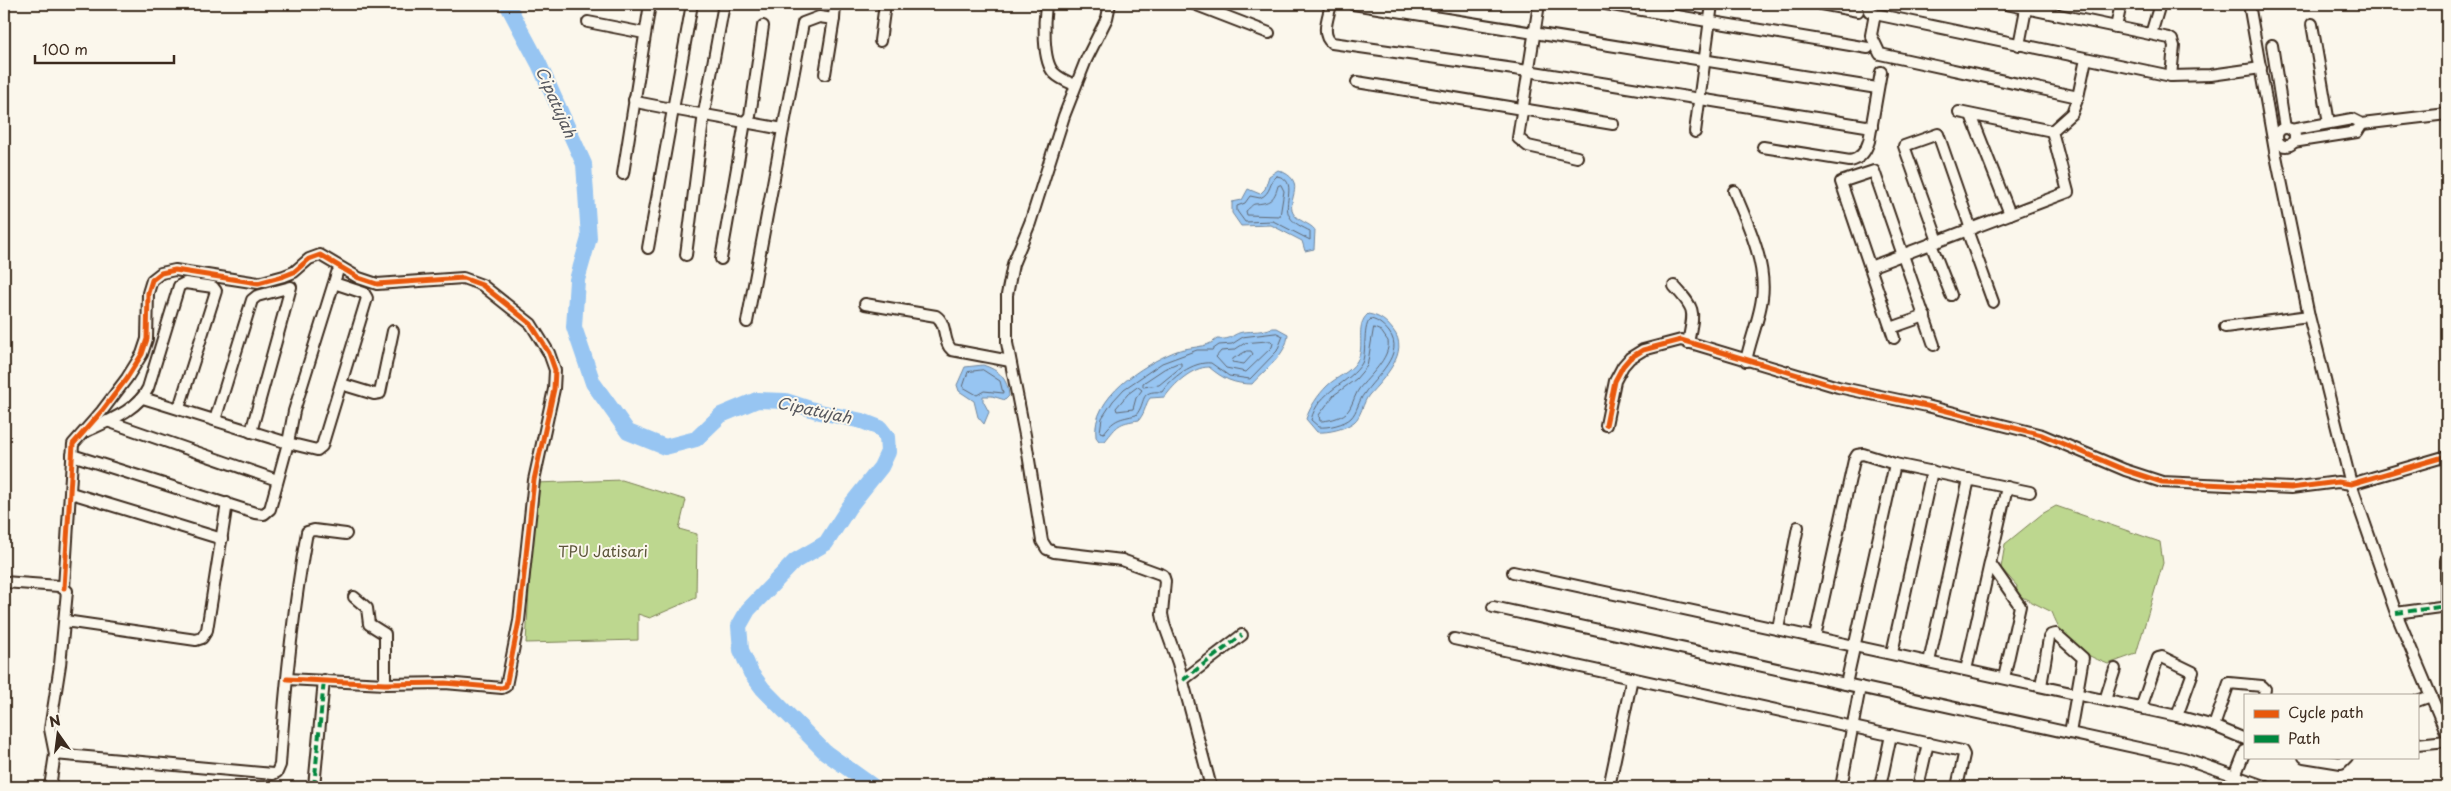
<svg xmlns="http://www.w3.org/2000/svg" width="2451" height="791" viewBox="0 0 2451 791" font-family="'Playpen Sans',sans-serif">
<rect width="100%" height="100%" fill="#fbf7ec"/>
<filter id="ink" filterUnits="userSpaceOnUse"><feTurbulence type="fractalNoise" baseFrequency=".02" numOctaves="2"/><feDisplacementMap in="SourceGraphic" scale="10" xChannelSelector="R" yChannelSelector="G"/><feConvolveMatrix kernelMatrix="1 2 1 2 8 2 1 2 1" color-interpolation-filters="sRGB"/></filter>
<g filter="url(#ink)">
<!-- green -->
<g fill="#bdd78f" stroke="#7c8056">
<polygon points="622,480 686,500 679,529 697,534 696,598 650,618 638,614 638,640 526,643 535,483"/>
<path d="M 2056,506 L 2160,542 L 2163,563 L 2136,654 L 2108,664 C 2078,652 2064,643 2052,612 L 2016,594 L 2017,586 L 2001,568 L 2005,544 L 2042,514 Z"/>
</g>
<!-- water -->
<g fill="#97c5f2" stroke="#72879d">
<path d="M 1278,170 C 1309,181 1286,199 1293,213 C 1297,221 1310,223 1315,230 L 1314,249 L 1305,251 L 1302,241 L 1271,225 L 1241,226 L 1232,213 L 1232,202 L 1242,200 L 1248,189 L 1260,194 L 1265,189 L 1269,176 Z"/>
<path d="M 1368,314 C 1380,316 1386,321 1393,330 C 1411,352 1383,379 1369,395 C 1363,402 1361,417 1354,422 C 1345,429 1328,433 1317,432 L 1306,419 C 1310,407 1318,395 1327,386 C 1336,377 1350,373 1357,361 C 1366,346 1354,326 1368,314 Z"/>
<path d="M 1272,328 L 1277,328 L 1288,334 C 1287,355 1265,369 1252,384 C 1234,384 1223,379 1209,367 C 1192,367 1174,384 1165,397 L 1150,398 C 1145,404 1146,411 1139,420 C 1118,423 1118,425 1105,441 L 1099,441 L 1096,437 C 1091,397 1143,365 1174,352 C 1188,346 1206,349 1217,339 C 1234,340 1231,334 1243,332 C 1253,331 1262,332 1272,328 Z"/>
<path d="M 983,365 C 999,370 1008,379 1009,396 L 1005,400 L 992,396 L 983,396 L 983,401 L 989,412 L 984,424 L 978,417 L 974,401 L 959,391 L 957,385 L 965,367 Z"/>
</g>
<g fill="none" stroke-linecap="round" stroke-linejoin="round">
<!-- shore -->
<g stroke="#606873" stroke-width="1">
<path d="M 1277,176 C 1300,180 1281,204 1290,217 C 1293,223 1304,228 1310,231 L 1310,240 L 1273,221 L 1245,222 L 1237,211 L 1237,206 L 1245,203 L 1250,196 L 1260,198 C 1272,193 1268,183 1277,176 Z"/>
<path d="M 1281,185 L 1284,191 L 1280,216 L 1247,215 L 1246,211 C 1249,209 1252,204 1255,204 C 1269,203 1274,201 1278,186 Z"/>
<path d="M 1371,319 C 1379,321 1384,326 1389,332 C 1406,354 1375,377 1364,394 C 1359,400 1357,412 1351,418 C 1345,424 1328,428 1319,427 L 1311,420 C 1318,390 1350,384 1362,363 C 1367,352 1362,324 1371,319 Z"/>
<path d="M 1374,328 L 1381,331 L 1388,341 C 1391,358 1368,377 1359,389 C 1354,396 1352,408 1346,413 C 1340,418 1328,421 1320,421 L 1319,415 L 1334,395 L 1356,379 L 1367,366 Z"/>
<path d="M 1277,333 L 1283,336 L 1277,351 L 1250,379 L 1229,376 L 1211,363 C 1193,361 1171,378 1162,392 C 1138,390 1147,402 1136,415 C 1120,419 1115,418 1104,433 L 1100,432 L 1102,418 L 1113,401 L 1124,389 L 1162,363 L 1197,350 L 1212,350 L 1219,345 L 1232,344 L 1243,337 Z"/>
<polygon points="1271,341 1273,343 1272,347 1246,372 1226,368 1216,357 1221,351 1234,350 1245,343"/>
<polygon points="1247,351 1251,351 1253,354 1244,364 1232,362 1233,359"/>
<polygon points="1178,363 1181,363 1181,367 1159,385 1143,387 1143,383 1164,369"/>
<polygon points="983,370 1000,381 1003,393 984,391 977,395 963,387 968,372"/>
<polygon points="1138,387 1142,390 1136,398 1133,409 1117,411 1116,408 1128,394"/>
</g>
<!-- river -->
<polyline stroke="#97c5f2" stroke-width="16" points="507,4 539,64 584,164 589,238 577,280 574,327 593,383 628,432 665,447 696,439 721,415 757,400 786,401 820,412 862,421 880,428 887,437 888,452 881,467 849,507 826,543 795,561 748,610 739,626 741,650 751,673 763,689 825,752 874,787"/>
<defs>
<g id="minor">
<path d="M 1046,4 C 1044,20 1042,61 1054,73 C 1060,79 1068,82 1075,85"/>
<polyline points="1110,4 1107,18 1086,60 1064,116 1030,223 1013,264 1007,295 1007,343 1025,435 1042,541 1047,549 1054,552 1122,560 1163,575 1165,581 1162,614 1164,624 1178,663 1211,787"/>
<polyline points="1194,4 1269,33"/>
<path d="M 1331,4 C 1329,15 1320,35 1332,43 L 1528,71 L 1872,127"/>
<polyline points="1353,4 1877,88"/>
<polyline points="1539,4 1518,138 1528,146 1577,157"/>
<polyline points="1606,4 1868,48"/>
<polyline points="1821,4 1858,11"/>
<polyline points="1867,4 1869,11 1875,14 2171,76 2211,75 2261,68"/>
<polyline points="2006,4 2169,38 2172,40 2174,46 2171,76"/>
<polyline points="2249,4 2275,151 2309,316 2351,484 2396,613 2447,734"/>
<polyline points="1875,14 1871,35 1880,54 2078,97 2086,59"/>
<polyline points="588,22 644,33"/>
<polyline points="2312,24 2329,123"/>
<polyline points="2116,27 2121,4"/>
<polyline points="2151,34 2160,4"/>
<polyline points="880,41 885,4"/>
<polyline points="2019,45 2027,4"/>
<polyline points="2272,45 2285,128"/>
<polyline points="825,74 834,19"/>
<polyline points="1357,82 1613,124"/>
<polyline points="634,100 641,103 672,109 783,129"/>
<polyline points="1959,112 2052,131 2072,113 2078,97"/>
<polyline points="1971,115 2010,214"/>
<polyline points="2362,124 2447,114"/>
<circle cx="2286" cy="137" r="9"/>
<polyline points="2291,130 2352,119 2362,124 2357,132 2293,142"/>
<polyline points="1695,132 1712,4"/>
<path d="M 1763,147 L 1850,161 C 1861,159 1866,151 1869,141 L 1881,72"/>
<polyline points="623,174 650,4"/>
<path d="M 1734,191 C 1747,222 1767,264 1762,298 C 1760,317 1750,340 1746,361"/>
<polyline points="1967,230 1993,302"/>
<polyline points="1938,241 1904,146 1938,134 1971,229"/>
<polyline points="1931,244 1951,295"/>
<polyline points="648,248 692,4"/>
<polyline points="686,255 704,113 724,4"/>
<polyline points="721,259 745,122 750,116 763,26"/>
<polyline points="1870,267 2068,192 2052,131"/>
<polyline points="334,283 364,293 367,298 322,446 317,450 288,443 294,411 337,273"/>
<path d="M 1674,286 C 1697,311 1694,311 1688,343"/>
<path d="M 865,304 L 936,316 C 948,324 942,342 952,350 L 1010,361"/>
<polyline points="747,322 803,23 819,17 834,19 835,4"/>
<polyline points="2225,327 2309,316"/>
<polyline points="1891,328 1925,316"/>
<polyline points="1894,338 1841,182 1874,171 1934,345"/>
<polyline points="341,384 374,394 380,393 393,331"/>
<polyline points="215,420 252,300 257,296 291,287 251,432"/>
<polyline points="107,421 277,480"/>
<polyline points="1606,425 1615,381 1623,366 1630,358 1643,350 1681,340 1838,387 1927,406 2042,435 2125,470 2162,482 2291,488 2338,482 2351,484 2447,456"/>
<path d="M 87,431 C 108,421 138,410 148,388 L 179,286 L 185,283 L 213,287 L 216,291 L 179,408"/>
<polyline points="72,455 255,513 264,514 270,509 288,443 143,398"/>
<polyline points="71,493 222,539"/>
<polyline points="1990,563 2020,606 2004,678"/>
<polyline points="1513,572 2177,716 2214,726 2245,739"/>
<path d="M 4,582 L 59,586 L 67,591 L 60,665 L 50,729 L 55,754 L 273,774 L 277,772 L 280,765 C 285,687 293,609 307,532 L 314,530 L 346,534"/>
<polyline points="64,588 73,444 102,411 127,378 142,354 147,339 148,293 152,280 161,273 175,270 258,283 284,276 294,272 309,259 320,255 359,278 377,284 463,278 482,285 531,324 549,353 555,370 554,389 534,480 519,621 506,686 502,688 445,683 385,684 287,679"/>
<polyline points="354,597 367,608 369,624 385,634 385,684"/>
<polyline points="2446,606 2446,560"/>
<polyline points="1493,607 2184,758 2267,787"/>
<polyline points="2396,613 2447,606"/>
<polyline points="65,621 196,640 202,638 207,630 227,503"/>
<polyline points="1778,629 1798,527"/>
<polyline points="1815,637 1854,460 1857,455 1863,454 1895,464 2030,492"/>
<polyline points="1454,639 1962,751 1964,755 1957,787"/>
<polyline points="1892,653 1932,471"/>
<polyline points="1929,662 1969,479"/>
<polyline points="1966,670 2007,487"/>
<polyline points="1183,680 1242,635"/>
<polyline points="1846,684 1895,464"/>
<polyline points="2041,686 2049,638 2051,635 2056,634 2083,658 2070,733"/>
<polyline points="2105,700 2115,669"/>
<polyline points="2417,701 2431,696"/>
<polyline points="2141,708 2158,658 2162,657 2193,672 2177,716"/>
<polyline points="2214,726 2229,683 2262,686 2265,689 2264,695"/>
<polyline points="2417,744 2447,741"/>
<polyline points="2304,757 2341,763 2347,757"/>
<polyline points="2235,776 2245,751"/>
<polyline points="50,787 55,754"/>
<polyline points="314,787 324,680"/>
<polyline points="1609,787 1632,678"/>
<polyline points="1841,787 1860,687"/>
<polyline points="1880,787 1891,735"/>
<polyline points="1918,787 1928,743"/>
</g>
</defs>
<!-- minor casing -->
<use href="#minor" stroke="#3b2a1e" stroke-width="14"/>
<!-- minor -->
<use href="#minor" stroke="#fbf7ec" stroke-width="10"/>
<!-- quiet -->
<g stroke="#00873e" stroke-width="4" stroke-dasharray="8 4" stroke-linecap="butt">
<polyline points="2446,606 2446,560"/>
<polyline points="2396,613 2447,606"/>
<polyline points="1183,680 1242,635"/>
<polyline points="314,787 324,680"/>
</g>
<defs>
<g id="cycleway">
<polyline points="1606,425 1615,381 1623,366 1630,358 1643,350 1681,340 1838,387 1927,406 2042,435 2125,470 2162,482 2291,488 2338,482 2351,484 2447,456"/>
<polyline points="64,588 73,444 102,411 127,378 142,354 147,339 148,293 152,280 161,273 175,270 258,283 284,276 294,272 309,259 320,255 359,278 377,284 463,278 482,285 531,324 549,353 555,370 554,389 534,480 519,621 506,686 502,688 445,683 385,684 287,679"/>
</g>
</defs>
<!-- cycleway casing -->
<use href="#cycleway" stroke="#fbf7ec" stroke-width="8"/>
<!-- cycleway -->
<use href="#cycleway" stroke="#e8590c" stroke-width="5"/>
</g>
</g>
<g text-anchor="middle" stroke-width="4" stroke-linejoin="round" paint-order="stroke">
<!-- park labels -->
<g font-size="15" fill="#5c553a" stroke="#fbf7ec">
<text x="603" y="557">TPU Jatisari</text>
</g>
<!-- water labels -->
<g font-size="16" font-style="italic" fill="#57585e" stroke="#fbf7ec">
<text transform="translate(556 102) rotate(66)" y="6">Cipatujah</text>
<text transform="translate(814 410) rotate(12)" y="6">Cipatujah</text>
</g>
</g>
<!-- margin -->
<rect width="2451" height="791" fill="none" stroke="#fbf7ec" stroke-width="20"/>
<rect x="10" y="10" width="2431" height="771" fill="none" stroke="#3b2a1e" stroke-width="2" filter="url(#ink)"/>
<!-- legend -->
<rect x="2244" y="694" width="175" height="65" fill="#fbf7ec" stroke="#aea59a"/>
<rect x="2254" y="710" width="25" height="8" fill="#e8590c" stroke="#aea59a"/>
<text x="2288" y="718" font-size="15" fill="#3b2a1e">Cycle path</text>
<rect x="2254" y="735" width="25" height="8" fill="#00873e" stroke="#aea59a"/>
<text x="2288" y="744" font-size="15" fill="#3b2a1e">Path</text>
<!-- north arrow -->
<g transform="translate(58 734) rotate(346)" stroke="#fbf7ec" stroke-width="4" paint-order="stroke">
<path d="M0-4L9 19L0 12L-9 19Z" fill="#3b2a1e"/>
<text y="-8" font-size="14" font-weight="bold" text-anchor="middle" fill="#3b2a1e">N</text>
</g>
<!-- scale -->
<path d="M35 55v8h139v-8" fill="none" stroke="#3b2a1e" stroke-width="2.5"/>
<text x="42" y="55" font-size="15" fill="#3b2a1e" stroke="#fbf7ec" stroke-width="4" paint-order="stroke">100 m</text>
</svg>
